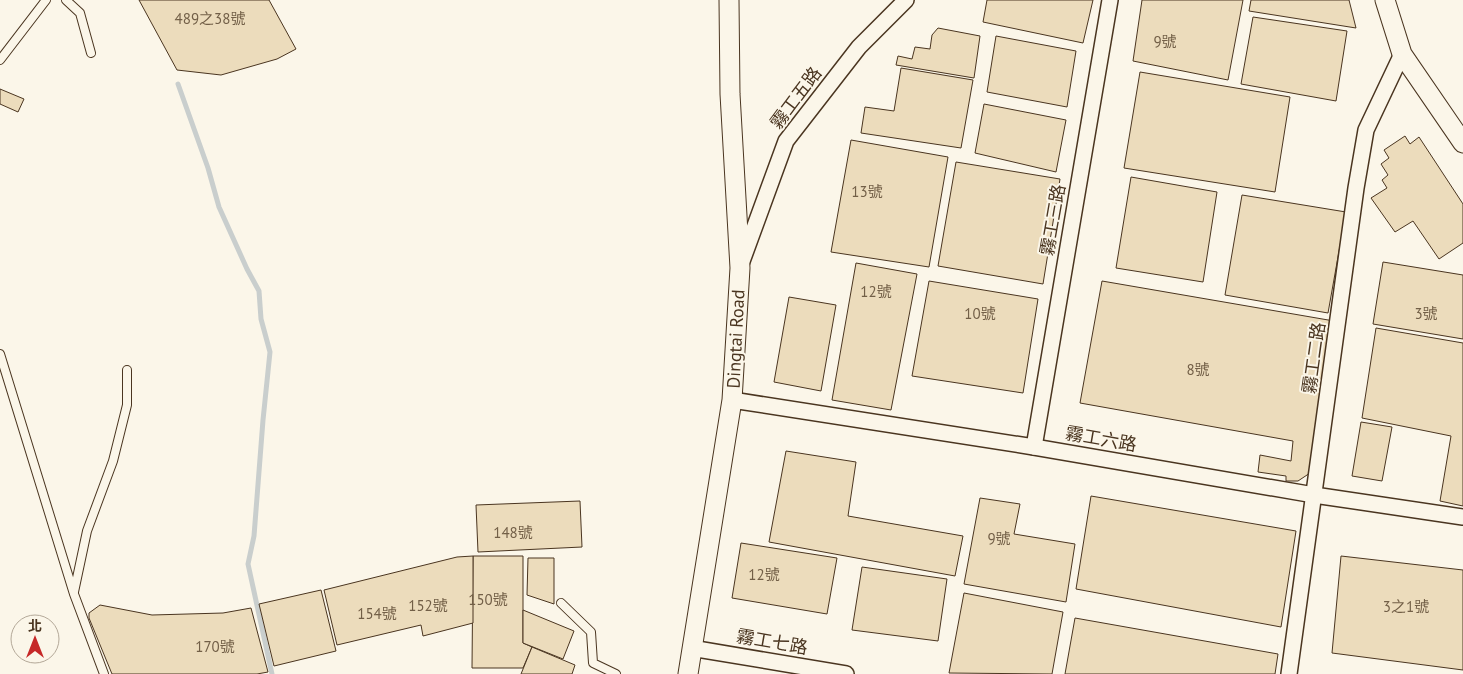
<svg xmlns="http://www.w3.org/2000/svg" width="1463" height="674" viewBox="0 0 1463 674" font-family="'PT Sans','Noto Sans TC',sans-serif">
<rect width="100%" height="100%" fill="#fbf6e9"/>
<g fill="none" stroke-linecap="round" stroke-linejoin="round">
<!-- stream -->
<polyline stroke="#c9cecd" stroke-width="5" points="178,84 208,168 219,207 247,269 259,291 261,319 270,352 263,420 254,536 248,564 272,674"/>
</g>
<!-- building -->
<g fill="#ecdcbc" stroke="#4a3520">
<polygon points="139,0 269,0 296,49 277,59 221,75 177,70"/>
<polygon points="987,0 1093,0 1083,43 983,22"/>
<polygon points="1142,0 1243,0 1228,80 1133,61"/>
<polygon points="1251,0 1349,0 1356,28 1249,11"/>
<polygon points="1253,17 1347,31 1336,101 1241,84"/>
<polygon points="938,28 980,36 974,78 896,65 898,56 912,59 915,47 930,49 932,35"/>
<polygon points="996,36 1076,51 1067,107 987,92"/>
<polygon points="901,68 973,80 961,148 861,133 865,107 894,111"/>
<polygon points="1140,72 1290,97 1275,192 1124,168"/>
<polygon points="0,89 24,99 18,112 0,104"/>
<polygon points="984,104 1066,120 1056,172 975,153"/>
<polygon points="1405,136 1410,144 1419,137 1463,204 1463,243 1439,259 1413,221 1395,232 1371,198 1387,188 1382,180 1388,175 1381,164 1389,158 1384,150"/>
<polygon points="851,140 948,157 929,267 831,252"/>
<polygon points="956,162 1060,179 1043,284 938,266"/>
<polygon points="1131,177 1217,192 1203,282 1116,268"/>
<polygon points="1242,195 1346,212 1328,313 1225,295"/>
<polygon points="1383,262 1463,275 1463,339 1373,324"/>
<polygon points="856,263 917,274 891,410 832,400"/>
<polygon points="929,281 1038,299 1023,393 912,376"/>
<polygon points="1102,281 1334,321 1310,473 1298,481 1286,481 1286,476 1258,472 1260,455 1291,461 1293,441 1080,403"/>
<polygon points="789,297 836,305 821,391 774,382"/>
<polygon points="1376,328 1463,343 1463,506 1440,501 1451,436 1362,418"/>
<polygon points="1361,422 1392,427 1382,481 1352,476"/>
<polygon points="786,451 856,462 848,516 963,536 955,576 769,542"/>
<polygon points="1091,496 1296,531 1281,627 1076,589"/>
<polygon points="980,498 1020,504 1014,534 1075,544 1066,602 964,584"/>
<polygon points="580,501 582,547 478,552 476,505"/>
<polygon points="741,543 837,558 827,614 732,598"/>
<polygon points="473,556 523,556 523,643 532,647 523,668 472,668"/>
<polygon points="473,556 473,623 423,636 421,625 337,645 324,590 457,557"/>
<polygon points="1341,556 1463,570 1463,670 1332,653"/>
<polygon points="528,558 554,558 554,604 527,595"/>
<polygon points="862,567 947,579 938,641 852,630"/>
<polygon points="321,590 336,651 274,666 259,604"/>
<polygon points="964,593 1063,612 1052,674 949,673"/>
<polygon points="100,605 152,615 223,613 251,608 268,672 257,674 112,674 89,618 89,613"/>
<polygon points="523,610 574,631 563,659 523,643"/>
<polygon points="1075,618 1278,654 1275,674 1065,674"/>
<polygon points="532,647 575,665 572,674 521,674"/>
</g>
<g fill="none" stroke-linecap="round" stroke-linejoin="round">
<defs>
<g id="service">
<polyline points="66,0 80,13 91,53"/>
<polyline points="0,60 46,0"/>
<polyline points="0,354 74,594 104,674"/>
<polyline points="74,592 87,531 113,461 127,405 127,370"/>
<polyline points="561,603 591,632 593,663 616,674"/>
</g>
<g id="minor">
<polyline points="741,264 786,141 859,47 906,0"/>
<polyline points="732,400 1034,447 1314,495 1463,517"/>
<polyline points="1034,447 1110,0"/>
<polyline points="691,648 846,674"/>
<polyline points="1289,674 1356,188 1366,130 1402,54"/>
</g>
<g id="tertiary">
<polyline points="1385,0 1402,54 1463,143"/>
<polyline points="688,674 732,400 740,268 730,94 729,0"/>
</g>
</defs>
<!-- service casing -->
<use href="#service" stroke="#4a3520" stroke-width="10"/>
<!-- minor casing -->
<use href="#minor" stroke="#4a3520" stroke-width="18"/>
<!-- tertiary casing -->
<use href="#tertiary" stroke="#4a3520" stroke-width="21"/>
<!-- service -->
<use href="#service" stroke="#fbf6e9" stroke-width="8"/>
<!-- minor -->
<use href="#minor" stroke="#fbf6e9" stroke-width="15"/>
<!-- tertiary -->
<use href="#tertiary" stroke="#fbf6e9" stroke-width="19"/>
</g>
<g text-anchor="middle" stroke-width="4" stroke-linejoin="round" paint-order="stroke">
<!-- number labels -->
<g font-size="15" fill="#725f47">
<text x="210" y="24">489之38號</text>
<text x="1165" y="47">9號</text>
<text x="867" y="197">13號</text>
<text x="876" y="297">12號</text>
<text x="980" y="319">10號</text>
<text x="1426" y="319">3號</text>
<text x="1198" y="375">8號</text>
<text x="513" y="538">148號</text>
<text x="999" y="544">9號</text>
<text x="764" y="580">12號</text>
<text x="488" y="605">150號</text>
<text x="428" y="611">152號</text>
<text x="1406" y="612">3之1號</text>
<text x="377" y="619">154號</text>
<text x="215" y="652">170號</text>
</g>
<!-- street labels -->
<g font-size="18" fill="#4a3520" stroke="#fbf6e9">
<text transform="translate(796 98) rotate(-53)" y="6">霧工五路</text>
<text transform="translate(1053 220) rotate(-80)" y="6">霧工三路</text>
<text transform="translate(736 339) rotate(-87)" y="6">Dingtai Road</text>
<text transform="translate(1314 358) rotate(-82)" y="6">霧工二路</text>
<text transform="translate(1101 439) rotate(10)" y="6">霧工六路</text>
<text transform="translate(772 642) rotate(10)" y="6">霧工七路</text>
</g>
</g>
<!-- north arrow -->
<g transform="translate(35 639)"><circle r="24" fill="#fbf6e9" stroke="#b4a999"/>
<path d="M0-4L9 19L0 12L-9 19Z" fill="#c62828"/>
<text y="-8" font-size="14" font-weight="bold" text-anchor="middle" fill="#4a3520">北</text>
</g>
</svg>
